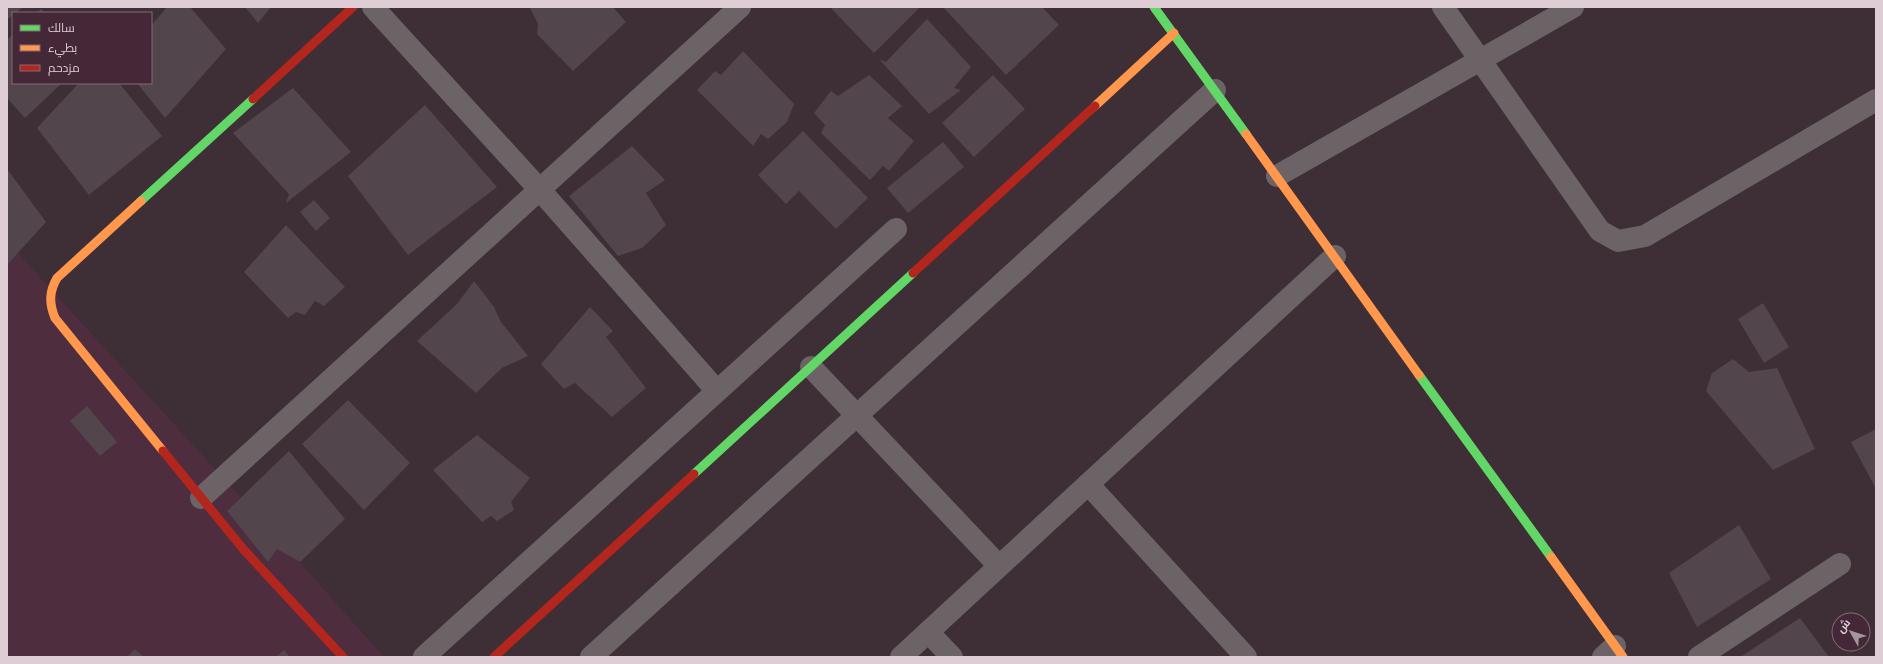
<svg xmlns="http://www.w3.org/2000/svg" width="1883" height="664" viewBox="0 0 1883 664" font-family="'Public Sans',Cairo,sans-serif">
<rect width="100%" height="100%" fill="#3e2e36"/>
<!-- built -->
<polygon fill="#4d2d3e" points="7,241 300,562 384,657 7,657"/>
<!-- building -->
<g fill="#53454c">
<polygon points="7,7 23,7 7,20"/>
<polygon points="167,7 190,7 226,49 165,118 137,83 151,83 151,26"/>
<polygon points="245,7 271,7 258,23"/>
<polygon points="531,7 613,7 626,22 573,71 537,34 538,24 530,8"/>
<polygon points="830,7 920,7 874,53"/>
<polygon points="943,7 1042,7 1059,25 1006,75"/>
<polygon points="41,9 45,13 37,13"/>
<polygon points="927,19 971,67 954,88 961,90 929,114 879,59 886,62"/>
<polygon points="13,34 13,83 62,83 25,118 7,98 7,40"/>
<polygon points="743,51 794,104 787,122 768,139 761,134 753,146 697,90 715,71 721,75"/>
<polygon points="869,75 902,106 888,118 914,141 889,171 883,166 870,180 821,133 825,125 814,113 831,91 838,96"/>
<polygon points="993,75 1025,109 974,157 942,123"/>
<polygon points="79,83 119,83 162,136 89,195 37,128"/>
<polygon points="293,88 351,152 286,203 289,194 233,133"/>
<polygon points="425,105 497,187 408,255 348,176"/>
<polygon points="803,131 868,198 836,229 799,191 786,204 758,175"/>
<polygon points="943,142 964,167 908,213 887,188"/>
<polygon points="632,146 665,180 646,193 666,225 642,248 618,256 569,196"/>
<polygon points="7,169 46,222 7,265"/>
<polygon points="314,200 330,218 316,231 300,212"/>
<polygon points="286,225 345,287 324,306 315,301 305,315 296,312 288,318 244,272"/>
<polygon points="474,281 494,307 501,322 528,356 502,368 476,393 417,341 457,304"/>
<polygon points="1763,303 1789,347 1764,363 1738,319"/>
<polygon points="590,307 613,331 606,337 646,388 612,417 575,383 564,389 541,364"/>
<polygon points="1733,359 1749,372 1777,368 1815,449 1773,470 1706,391 1712,373"/>
<polygon points="348,400 410,463 364,510 302,444"/>
<polygon points="87,406 117,442 100,456 70,421"/>
<polygon points="1876,429 1876,489 1851,442"/>
<polygon points="477,435 530,478 511,502 514,510 497,521 491,516 482,522 433,470"/>
<polygon points="289,451 345,519 300,562 277,549 268,562 227,511"/>
<polygon points="1739,525 1771,579 1697,627 1669,573"/>
<polygon points="1800,618 1829,657 1740,657"/>
<polygon points="135,649 144,657 127,657"/>
<polygon points="284,650 290,657 276,657"/>
</g>
<g fill="none" stroke-linecap="round" stroke-linejoin="round">
<!-- street -->
<g stroke="#6c6367" stroke-width="22">
<polyline points="373,7 540,190 717,391"/>
<polyline points="1443,7 1600,231 1618,241 1645,236 1876,100"/>
<polyline points="1277,176 1573,7"/>
<polyline points="811,367 999,566"/>
<polyline points="1088,484 1246,657"/>
<polyline points="201,498 740,7"/>
<polyline points="928,632 952,657"/>
<polyline points="424,657 896,229"/>
<polyline points="591,657 1215,90"/>
<polyline points="901,657 1335,256"/>
<polyline points="1603,657 1615,646"/>
<polyline points="1699,657 1840,564"/>
</g>
<!-- fast -->
<g stroke="#63d668" stroke-width="9">
<polyline points="1154,7 1246,134"/>
<polyline points="141,201 253,99"/>
<polyline points="1419,375 1551,557"/>
<polyline points="694,474 913,273"/>
</g>
<!-- slow -->
<g stroke="#ff974d" stroke-width="9">
<polyline points="1095,106 1174,33"/>
<polyline points="1246,134 1419,375"/>
<path d="M 141,201 L 57,278 C 49,292 49,303 55,318 L 163,451"/>
<polyline points="1551,557 1623,657"/>
</g>
<!-- jam -->
<g stroke="#b3261e" stroke-width="9">
<polyline points="253,99 353,7"/>
<polyline points="913,273 1095,106"/>
<polyline points="163,451 244,550 343,657"/>
<polyline points="494,657 694,474"/>
</g>
</g>
<!-- border -->
<rect width="1883" height="664" fill="none" stroke="#dfcdd5" stroke-width="16"/>
<!-- legend -->
<rect x="12" y="12" width="140" height="72" fill="#442837" stroke="#826a76"/>
<rect x="20" y="25" width="20" height="6" fill="#63d668" stroke="#826a76"/>
<text x="48" y="32" font-size="12" fill="#dfcdd5">سالك</text>
<rect x="20" y="45" width="20" height="6" fill="#ff974d" stroke="#826a76"/>
<text x="48" y="52" font-size="12" fill="#dfcdd5">بطيء</text>
<rect x="20" y="65" width="20" height="6" fill="#b3261e" stroke="#826a76"/>
<text x="48" y="72" font-size="12" fill="#dfcdd5">مزدحم</text>
<!-- north arrow -->
<g transform="translate(1851 632) rotate(309)"><circle r="19" fill="#442837" stroke="#826a76"/>
<path d="M0-3L7 15L0 10L-7 15Z" fill="#a7959d"/>
<text y="-6" font-size="11" font-weight="bold" text-anchor="middle" fill="#dfcdd5">ش</text>
</g>
</svg>
